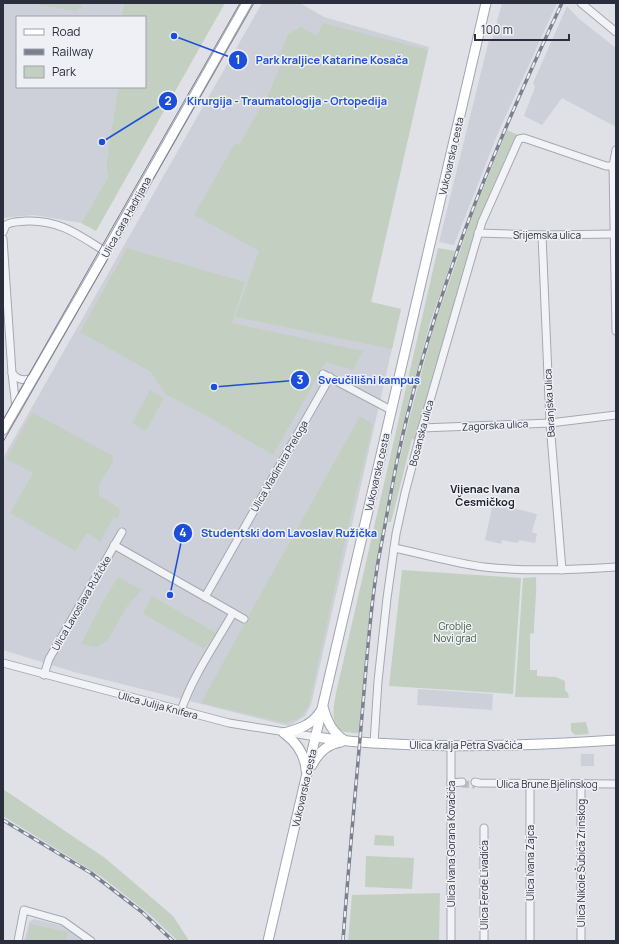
<svg xmlns="http://www.w3.org/2000/svg" width="619" height="944" viewBox="0 0 619 944" font-family="Manrope,sans-serif">
<rect width="100%" height="100%" fill="#dfe1e7"/>
<!-- built -->
<g fill="#ced0d9">
<polygon points="3,3 124,3 121,17 17,17 17,87 118,87 106,164 108,177 81,223 34,215 3,218"/>
<polygon points="262,3 300,3 324,17 429,47 371,302 401,309 311,705 305,716 289,726 74,672 3,650 3,458"/>
<polygon points="502,3 557,3 498,133 454,245 439,242 489,40 492,40"/>
<polygon points="567,6 578,18 616,48 616,127 562,98 542,125 524,116 535,87 533,83"/>
<polygon points="493,503 537,514 532,532 537,534 535,543 519,540 518,543 502,540 501,544 485,540"/>
<polygon points="418,689 493,694 492,710 417,705"/>
<rect x="581" y="754" width="13" height="12"/>
<polygon points="34,919 68,927 86,941 24,941 29,922"/>
</g>
<!-- green -->
<g fill="#c3d0c1">
<polygon points="40,3 82,3 81,8 76,11 40,5"/>
<polygon points="124,3 225,3 96,231 81,223 108,177 106,164 118,87 145,87 145,17 121,17"/>
<polygon points="323,23 428,50 371,302 401,309 392,349 235,317 259,251 194,215 235,143 239,145 269,93 281,64 277,61 288,34 301,27 317,36"/>
<polygon points="507,130 518,135 482,217 416,440 412,439 391,522 388,522 396,475 408,424 434,326 473,214"/>
<polygon points="127,248 245,282 232,323 363,351 353,370 326,362 273,455 203,414 165,394 151,372 80,332"/>
<path d="M 438,248 L 455,251 L 430,323 L 407,409 L 395,465 L 378,558 L 367,645 L 359,733 C 354,733 345,733 340,730 C 330,721 334,704 336,693 Z"/>
<polygon points="150,390 164,398 146,431 132,423"/>
<polygon points="32,412 113,456 113,462 99,485 99,495 119,508 120,512 118,519 114,517 100,542 87,533 75,551 10,513 33,473 6,459"/>
<polygon points="360,416 373,424 348,528 309,705 301,717 286,723 201,703 255,604"/>
<polygon points="402,570 521,578 513,694 389,686"/>
<polygon points="118,577 142,590 128,605 107,641 97,647 81,644 102,603"/>
<path d="M 536,577 C 537,596 534,614 534,633 L 530,634 L 530,670 L 537,670 L 537,676 L 556,677 L 565,681 L 565,690 L 568,693 L 569,698 L 515,697 L 523,578 Z"/>
<polygon points="152,596 216,633 204,649 143,614"/>
<polygon points="586,722 589,734 575,735 571,731 571,723"/>
<polygon points="3,789 105,858 173,916 188,939 187,941 178,941 148,913 102,877 3,816"/>
<polygon points="375,835 394,836 394,846 374,845"/>
<polygon points="366,856 414,858 412,889 365,887"/>
<polygon points="440,893 439,941 348,941 352,895"/>
<polygon points="30,924 68,932 66,941 26,941"/>
</g>
<g fill="none" stroke-linecap="round" stroke-linejoin="round">
<!-- minor-tunnel -->
<polyline stroke="#bbbdc5" stroke-width="7" stroke-dasharray="7 3.5" stroke-linecap="butt" points="462,784 475,785"/>
<defs>
<g id="minor">
<polyline points="581,3 616,32"/>
<polyline points="616,150 613,166 616,331"/>
<path d="M 3,232 L 6,225 C 12,221 19,222 27,221 C 60,220 79,235 106,252"/>
<polyline points="478,233 542,235 616,234"/>
<polyline points="542,235 550,423 562,570"/>
<polyline points="3,239 12,373 16,407"/>
<path d="M 12,373 C 17,380 25,381 33,378"/>
<polyline points="323,374 391,410"/>
<polyline points="422,428 550,423 616,415"/>
<polyline points="114,545 244,619"/>
<path d="M 394,548 C 424,554 453,563 484,567 C 527,572 572,570 616,567"/>
<polyline points="205,597 330,377"/>
<polyline points="3,663 229,723 316,737"/>
<polyline points="44,675 49,659 122,532"/>
<path d="M 181,711 C 191,679 216,643 233,613"/>
<polyline points="374,743 378,681 387,598 396,534 405,493 422,428 475,245 482,222 519,139 524,138 606,166 613,166"/>
<polyline points="451,746 451,941"/>
<polyline points="475,782 479,783 616,784"/>
<polyline points="451,783 462,782"/>
<polyline points="581,784 581,941"/>
<polyline points="484,828 484,941"/>
<polyline points="18,941 24,910 63,921 91,941"/>
<polyline points="530,941 530,784"/>
</g>
<g id="major">
<polyline points="3,430 106,252 247,3"/>
<path d="M 323,707 C 327,721 332,732 344,740"/>
<path d="M 284,733 C 296,742 305,754 306,770"/>
<path d="M 284,733 C 299,729 312,725 320,712"/>
<path d="M 316,737 C 342,741 368,743 394,744 C 468,748 542,745 616,740"/>
<path d="M 312,765 C 318,753 327,744 341,742"/>
<polyline points="268,941 486,3"/>
</g>
</defs>
<!-- minor casing -->
<use href="#minor" stroke="#a5a8b1" stroke-width="9"/>
<!-- major casing -->
<use href="#major" stroke="#a0a5b1" stroke-width="11"/>
<!-- minor -->
<use href="#minor" stroke="#f2f3f6" stroke-width="7"/>
<!-- major -->
<use href="#major" stroke="#fff" stroke-width="9"/>
<!-- tram -->
<g stroke="#7b808f" stroke-width="1">
<polyline points="3,420 240,3"/>
<polyline points="3,442 254,3"/>
</g>
<defs>
<g id="rail">
<polyline points="3,820 91,873 142,912 173,941"/>
<path d="M 343,941 C 348,870 355,798 361,727 C 366,672 369,616 378,562 C 384,530 390,498 396,466 C 429,305 492,151 562,3"/>
</g>
</defs>
<!-- rail casing -->
<use href="#rail" stroke="#7b808f" stroke-width="3.5"/>
<!-- rail -->
<use href="#rail" stroke="#eff0f5" stroke-width="2" stroke-dasharray="6" stroke-linecap="butt"/>
</g>
<g text-anchor="middle" stroke-width="3" stroke-linejoin="round" paint-order="stroke">
<!-- street labels -->
<g font-size="10" fill="#2a2e3d" stroke="#eff0f5">
<text transform="translate(451 156) rotate(-77)" y="4">Vukovarska cesta</text>
<text transform="translate(126 217) rotate(-61)" y="4">Ulica cara Hadrijana</text>
<text x="547" y="239">Srijemska ulica</text>
<text transform="translate(549 403) rotate(-93)" y="4">Baranjska ulica</text>
<text transform="translate(495 425) rotate(-3)" y="4">Zagorska ulica</text>
<text transform="translate(421 433) rotate(-75)" y="4">Bosanska ulica</text>
<text transform="translate(279 466) rotate(-60)" y="4">Ulica Vladimira Preloga</text>
<text transform="translate(377 472) rotate(-77)" y="4">Vukovarska cesta</text>
<text transform="translate(81 603) rotate(-60)" y="4">Ulica Lavoslava Ružičke</text>
<text transform="translate(158 705) rotate(15)" y="4">Ulica Julija Knifera</text>
<text x="466" y="749">Ulica kralja Petra Svačića</text>
<text x="547" y="788">Ulica Brune Bjelinskog</text>
<text transform="translate(304 788) rotate(-77)" y="4">Vukovarska cesta</text>
<text transform="translate(451 844) rotate(-90)" y="4">Ulica Ivana Gorana Kovačića</text>
<text transform="translate(530 863) rotate(-90)" y="4">Ulica Ivana Zajca</text>
<text transform="translate(581 863) rotate(-90)" y="4">Ulica Nikole Šubića Zrinskog</text>
<text transform="translate(484 885) rotate(-90)" y="4">Ulica Ferde Livadića</text>
</g>
<!-- park labels -->
<g font-size="10" fill="#3b5739" stroke="#eff0f5">
<text x="455" y="630">Groblje<tspan x="455" dy="12">Novi grad</tspan></text>
</g>
<!-- neighbourhood labels -->
<g font-size="11" font-weight="bold" fill="#1c202d" stroke="#eff0f5">
<text x="485" y="493">Vijenac Ivana<tspan x="485" dy="13">Česmičkog</tspan></text>
</g>
</g>
<!-- callouts -->
<path fill="none" stroke="#1d4ed8" stroke-width="1.5" d="M174 36L238 60M102 142L168 101M214 387L300 380M170 595L183 533"/>
<g fill="#1d4ed8" stroke="#eff0f5" stroke-width="1.5">
<circle cx="174" cy="36" r="4"/>
<circle cx="102" cy="142" r="4"/>
<circle cx="214" cy="387" r="4"/>
<circle cx="170" cy="595" r="4"/>
<circle cx="238" cy="60" r="10"/>
<circle cx="168" cy="101" r="10"/>
<circle cx="300" cy="380" r="10"/>
<circle cx="183" cy="533" r="10"/>
</g>
<g font-size="12" text-anchor="middle" font-weight="bold" fill="#fff">
<text x="238" y="64">1</text>
<text x="168" y="105">2</text>
<text x="300" y="384">3</text>
<text x="183" y="537">4</text>
</g>
<g font-size="11" text-anchor="middle" font-weight="bold" fill="#1d4ed8" stroke="#eff0f5" stroke-width="3" stroke-linejoin="round" paint-order="stroke">
<text x="332" y="64">Park kraljice Katarine Kosača</text>
<text x="287" y="105">Kirurgija - Traumatologija - Ortopedija</text>
<text x="369" y="384">Sveučilišni kampus</text>
<text x="289" y="537">Studentski dom Lavoslav Ružička</text>
</g>
<!-- border -->
<rect width="619" height="944" fill="none" stroke="#2a2e3d" stroke-width="8"/>
<!-- legend -->
<rect x="16" y="16" width="130" height="72" fill="#eff0f5" stroke="#a0a2ab"/>
<rect x="24" y="29" width="20" height="6" fill="#ffffff" stroke="#a0a2ab"/>
<text x="52" y="36" font-size="12" fill="#2a2e3d">Road</text>
<rect x="24" y="49" width="20" height="6" fill="#7b808f" stroke="#a0a2ab"/>
<text x="52" y="56" font-size="12" fill="#2a2e3d">Railway</text>
<rect x="24" y="66" width="20" height="12" fill="#c3d0c1" stroke="#a0a2ab"/>
<text x="52" y="76" font-size="12" fill="#2a2e3d">Park</text>
<!-- scale -->
<path d="M475 34v6h94v-6" fill="none" stroke="#2a2e3d" stroke-width="2"/>
<text x="481" y="34" font-size="12" fill="#2a2e3d" stroke="#eff0f5" stroke-width="3" paint-order="stroke">100 m</text>
</svg>
